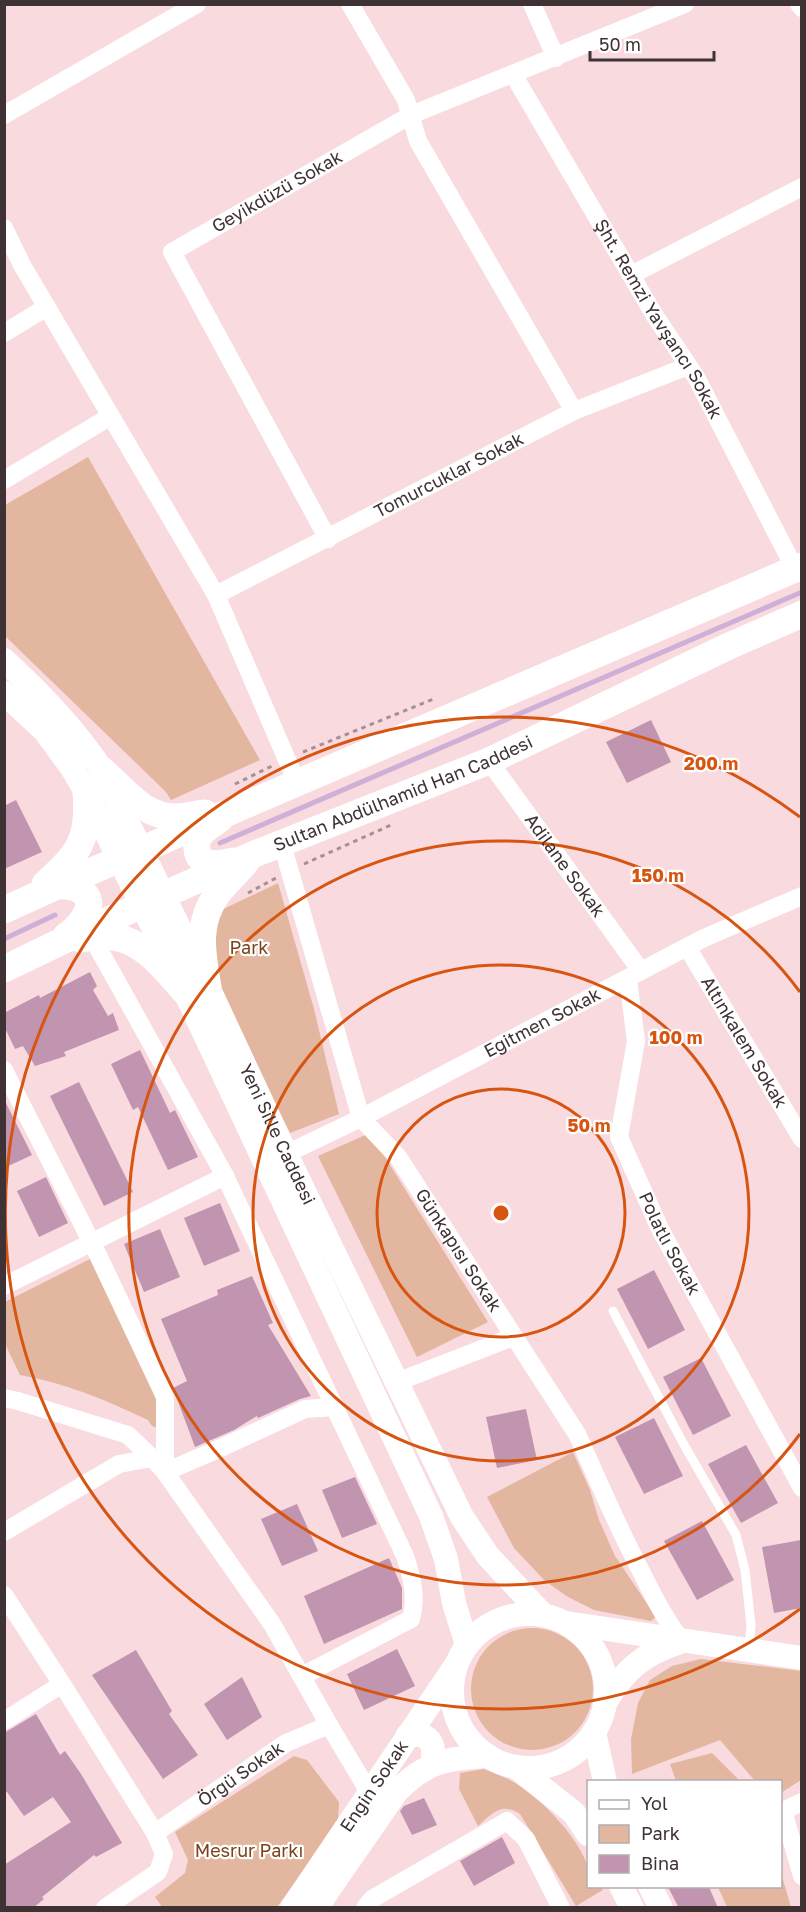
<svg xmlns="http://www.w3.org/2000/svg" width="806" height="1912" viewBox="0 0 806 1912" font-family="'Golos Text',sans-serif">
<rect width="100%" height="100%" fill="#f8dadf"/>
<!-- green -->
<g fill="#e3b79f">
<polygon points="88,457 260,760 171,800 166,792 5,636 5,505"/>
<polygon points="278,883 314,1009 339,1114 290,1133 192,937 198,921"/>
<polygon points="370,1133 488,1322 417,1357 318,1156"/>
<path d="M 90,1259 L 166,1415 L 159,1428 L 152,1426 L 148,1420 C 106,1400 65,1383 20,1375 L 5,1344 L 5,1302 Z"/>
<polygon points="573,1452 590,1490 599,1520 615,1556 656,1617 651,1621 594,1610 568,1597 545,1581 514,1548 487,1497"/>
<circle cx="532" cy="1689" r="61"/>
<polygon points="701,1659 801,1671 801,1780 781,1793 780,1782 755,1781 720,1740 632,1774 631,1739 638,1703 650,1680 672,1666"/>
<polygon points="712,1753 740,1781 676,1781 670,1764"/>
<polygon points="294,1756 307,1760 339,1802 338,1824 277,1907 162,1907 155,1897 185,1873 188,1860 175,1832"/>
<path d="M 484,1769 C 493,1773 502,1776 510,1780 C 539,1796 575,1833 587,1864 C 590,1870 588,1879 588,1886 L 601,1887 L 603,1890 L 576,1906 L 520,1814 C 501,1802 493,1813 478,1826 L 459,1789 L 460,1773 Z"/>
<polygon points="781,1873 791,1907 727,1907 718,1887 780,1886"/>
</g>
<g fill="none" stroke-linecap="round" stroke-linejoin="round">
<!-- stream -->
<g stroke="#ceafd7" stroke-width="5">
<polyline points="220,843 802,592"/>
<polyline points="4,939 55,915"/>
</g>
</g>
<!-- building -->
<g fill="#c194b0">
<polygon points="651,720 671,762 627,783 606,742"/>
<polygon points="16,800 42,852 4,869 4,806"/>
<polygon points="90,972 97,986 93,990 108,1016 113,1013 119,1030 64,1052 66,1056 35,1066 23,1046 15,1049 4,1026 4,1013 39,995 40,998"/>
<polygon points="140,1050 170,1113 175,1110 198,1157 168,1170 138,1107 133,1110 111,1064"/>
<polygon points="79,1082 133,1192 104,1206 50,1096"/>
<polygon points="4,1099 32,1155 4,1168"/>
<polygon points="46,1177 68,1223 39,1237 17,1191"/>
<polygon points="220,1203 240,1251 204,1266 184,1218"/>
<polygon points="160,1229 180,1277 144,1292 124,1244"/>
<polygon points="654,1270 685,1330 648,1349 617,1289"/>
<polygon points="252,1276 273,1323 268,1325 311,1396 300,1399 258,1418 257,1416 234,1430 195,1447 173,1388 187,1381 161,1319 218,1295 217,1290"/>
<polygon points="701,1358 731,1416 693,1435 663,1377"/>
<polygon points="526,1409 537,1460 497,1468 486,1417"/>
<polygon points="654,1418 683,1476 644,1494 615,1437"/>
<polygon points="746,1445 778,1503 741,1523 708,1464"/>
<polygon points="355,1477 377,1524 342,1538 322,1490"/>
<polygon points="297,1504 318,1551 282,1566 261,1519"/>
<polygon points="702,1521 734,1580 697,1600 664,1541"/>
<polygon points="801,1540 801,1608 774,1613 762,1547"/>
<polygon points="389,1558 402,1588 402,1609 324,1644 304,1596"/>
<polygon points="397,1649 415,1686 364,1710 347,1674"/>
<polygon points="136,1650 172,1711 169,1714 198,1755 163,1779 92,1675"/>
<polygon points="242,1677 262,1717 227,1740 204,1704"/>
<polygon points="36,1714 60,1755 65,1751 81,1774 122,1843 96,1857 94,1855 42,1897 44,1899 33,1908 8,1908 4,1903 4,1865 71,1822 53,1797 24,1816 7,1792 4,1792 4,1733"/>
<polygon points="424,1798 437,1825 412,1835 400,1811 404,1806"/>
<polygon points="502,1837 515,1863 474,1886 460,1861"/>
<polygon points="668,1887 709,1887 718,1908 679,1908"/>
</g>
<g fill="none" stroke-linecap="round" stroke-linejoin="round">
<!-- path -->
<g stroke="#a69094" stroke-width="3" stroke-dasharray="4.5 4.5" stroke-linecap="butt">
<polyline points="303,752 436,698"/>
<polyline points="235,784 272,766"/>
<polyline points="304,864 391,825"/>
<polyline points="248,893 276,878"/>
</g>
<!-- lane -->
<polyline stroke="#fff" stroke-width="9" points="613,1311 683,1443 736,1535 745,1570 751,1625 749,1650"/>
<!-- street -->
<g stroke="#fff" stroke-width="18">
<polyline points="350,4 406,100 418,141 574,411"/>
<polyline points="532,4 556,58"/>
<polyline points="799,4 802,8"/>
<path id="s1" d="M 513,74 L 655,316 L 696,377 L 795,569"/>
<polyline points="4,115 197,4"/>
<polyline points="4,228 22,265 216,595 297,783"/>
<polyline points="631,275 802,187"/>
<polyline points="4,333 47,307"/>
<polyline points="4,480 111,416"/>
<path id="s2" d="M 328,539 L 172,252 L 411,115 L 685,4"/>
<path id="s3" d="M 216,595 L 574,411 L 688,366"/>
<path id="s4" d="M 489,761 L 641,971"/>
<path id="s5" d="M 282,844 L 361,1118 L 398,1157 L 577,1434 C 599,1482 619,1531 644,1577 C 655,1600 666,1621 682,1641"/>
<path d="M 92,937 L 225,1176 L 405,1556 C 412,1577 417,1598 411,1619 L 302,1676"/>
<path id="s6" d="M 687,947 L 802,1139"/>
<path id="s7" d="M 628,979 L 636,1041 L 619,1137 L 660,1229 L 802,1488"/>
<polyline points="4,1070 98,1255 165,1397 165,1472"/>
<path id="s8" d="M 286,1154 L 361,1118 L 704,938 L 802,896"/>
<polyline points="4,1286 225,1176"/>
<polyline points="397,1382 513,1337"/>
<polyline points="4,1398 18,1401 128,1435 152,1458"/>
<polyline points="165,1472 214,1451 305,1409 336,1407"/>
<polyline points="4,1532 119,1464 152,1458 165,1472 272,1624 329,1725 369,1792"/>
<polyline points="4,1595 62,1684 4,1721"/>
<polyline points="62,1684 155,1833 164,1854 158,1872 105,1908"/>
<polyline points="802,1802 783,1811 802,1876"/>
<path id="s9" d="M 155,1833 L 286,1743 L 329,1725"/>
<polyline points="365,1908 372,1899 507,1821 526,1839 561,1908"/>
</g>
<!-- secondary -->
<g stroke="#fff" stroke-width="24">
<path id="s10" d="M 4,660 C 41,694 74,728 102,770 L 208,987 L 286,1154 L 462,1517 L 488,1556 L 543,1615"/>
<polyline points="4,693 45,731 72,768 86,792 185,992 431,1516 446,1559 454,1603 467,1645"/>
<circle cx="529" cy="1691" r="77"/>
<polyline points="566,1623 802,1658"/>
<path d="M 605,1703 C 625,1669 643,1654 680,1642"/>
<polyline points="594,1732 605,1782"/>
<path d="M 408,1735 C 430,1732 436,1744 432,1764"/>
<polyline points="516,1767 574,1813 588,1834"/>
<polyline points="621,1886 632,1908"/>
<polyline points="650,1886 661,1908"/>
<path id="s11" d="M 292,1908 L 454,1668"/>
<path d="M 316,1908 L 397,1791 C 427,1761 447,1758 488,1756"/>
</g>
<!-- primary -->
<g stroke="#fff" stroke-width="27">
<path d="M 102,770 C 125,790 143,817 176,817 C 186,817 195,814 205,813"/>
<path d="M 220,819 C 213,824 205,828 200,835 C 197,839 196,844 197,849 C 198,867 220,865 233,861"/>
<path d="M 45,884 C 79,853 90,840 86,792"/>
<path d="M 57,886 C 79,884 99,896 83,919 C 79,926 73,931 66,936"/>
<polyline points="4,910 57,886 802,566"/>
<path d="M 80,939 C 91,937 102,936 114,937 C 144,941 166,971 185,992"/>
<path id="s12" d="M 4,969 L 58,943 L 252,855 L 489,761 L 729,646 L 802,614"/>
<path d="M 208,987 C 202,953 196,922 218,893 C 227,882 237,873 246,862"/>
</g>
</g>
<!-- distance rings -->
<g fill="none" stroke="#d75510" stroke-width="3">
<circle cx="501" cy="1213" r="124"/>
<circle cx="501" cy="1213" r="248"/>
<path d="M800 1434A372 372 0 1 1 800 992"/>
<path d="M800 1609A496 496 0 1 1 800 817"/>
</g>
<g text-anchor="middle" stroke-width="4.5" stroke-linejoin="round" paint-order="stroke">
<!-- street labels -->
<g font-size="18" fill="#3e3235" stroke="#fff">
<text dy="6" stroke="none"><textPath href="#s2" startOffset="448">Geyikdüzü Sokak</textPath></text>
<text dy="6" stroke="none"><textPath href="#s1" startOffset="285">Şht. Remzi Yavşancı Sokak</textPath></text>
<text dy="6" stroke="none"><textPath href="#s3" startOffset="262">Tomurcuklar Sokak</textPath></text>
<text dy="6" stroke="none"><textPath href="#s12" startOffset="436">Sultan Abdülhamid Han Caddesi</textPath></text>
<text dy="6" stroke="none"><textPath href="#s4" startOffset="129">Adilane Sokak</textPath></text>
<text dy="6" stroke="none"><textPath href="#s8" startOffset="288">Eğitmen Sokak</textPath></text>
<text dy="6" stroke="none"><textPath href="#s6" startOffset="111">Altınkalem Sokak</textPath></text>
<text dy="6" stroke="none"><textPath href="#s10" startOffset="552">Yeni Sille Caddesi</textPath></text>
<text dy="6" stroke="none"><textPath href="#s7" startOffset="278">Polatlı Sokak</textPath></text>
<text dy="6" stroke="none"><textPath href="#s5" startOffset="450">Günkapısı Sokak</textPath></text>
<text dy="6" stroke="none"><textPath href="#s9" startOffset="104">Örgü Sokak</textPath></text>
<text dy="6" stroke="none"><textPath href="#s11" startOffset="147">Engin Sokak</textPath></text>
</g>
<!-- park labels -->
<g font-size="18" fill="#7c421b" stroke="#fff">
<text x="249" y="954">Park</text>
<text x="249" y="1857">Mesrur Parkı</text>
</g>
</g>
<circle cx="501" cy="1213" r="9" fill="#d75510" stroke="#fff" stroke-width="3"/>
<g font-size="18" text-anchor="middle" font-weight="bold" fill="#d75510" stroke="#fff" stroke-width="4.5" stroke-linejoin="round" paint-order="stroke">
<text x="711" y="770">200 m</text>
<text x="658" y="882">150 m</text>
<text x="676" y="1044">100 m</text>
<text x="589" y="1132">50 m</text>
</g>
<!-- border -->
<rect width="806" height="1912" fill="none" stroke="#3e3235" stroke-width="12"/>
<!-- legend -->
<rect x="587" y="1780" width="195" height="108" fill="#ffffff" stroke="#b2adae" stroke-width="1.5"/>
<rect x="599" y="1800" width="30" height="9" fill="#ffffff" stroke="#b2adae" stroke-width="1.5"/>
<text x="641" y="1810" font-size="18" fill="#3e3235">Yol</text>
<rect x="599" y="1825" width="30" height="18" fill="#e3b79f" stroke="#b2adae" stroke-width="1.5"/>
<text x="641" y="1840" font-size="18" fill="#3e3235">Park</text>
<rect x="599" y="1855" width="30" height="18" fill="#c194b0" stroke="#b2adae" stroke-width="1.5"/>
<text x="641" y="1870" font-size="18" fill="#3e3235">Bina</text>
<!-- scale -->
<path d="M590 51v9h124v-9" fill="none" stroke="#3e3235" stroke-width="3"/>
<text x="599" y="51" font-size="18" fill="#3e3235" stroke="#ffffff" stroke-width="4.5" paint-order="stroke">50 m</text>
</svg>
